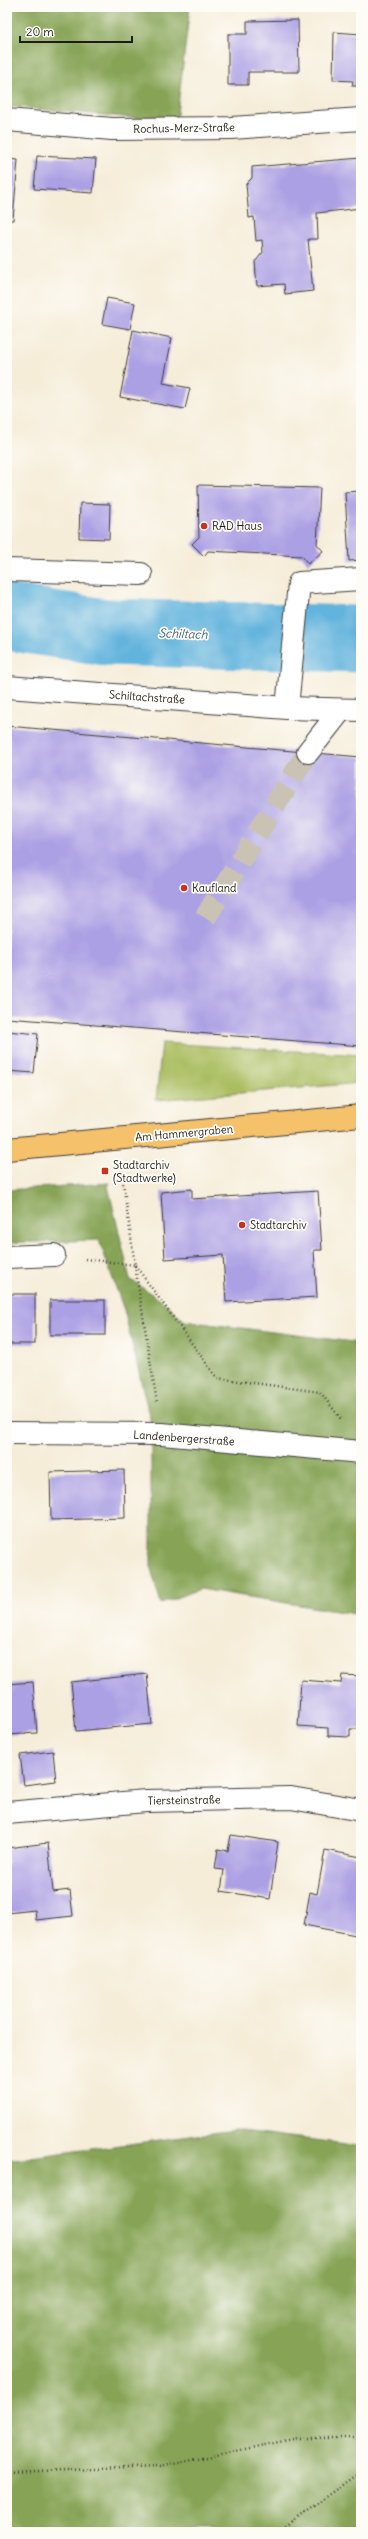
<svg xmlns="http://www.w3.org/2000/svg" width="368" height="2539" viewBox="0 0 368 2539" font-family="Delius,sans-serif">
<rect width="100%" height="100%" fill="#fdfcf7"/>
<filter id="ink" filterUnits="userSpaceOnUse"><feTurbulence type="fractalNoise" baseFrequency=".025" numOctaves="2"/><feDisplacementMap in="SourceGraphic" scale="8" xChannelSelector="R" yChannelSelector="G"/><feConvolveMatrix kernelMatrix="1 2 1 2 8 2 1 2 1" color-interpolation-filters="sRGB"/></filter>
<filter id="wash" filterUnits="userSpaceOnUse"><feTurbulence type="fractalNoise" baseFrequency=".012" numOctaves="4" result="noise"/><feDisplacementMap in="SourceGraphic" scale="16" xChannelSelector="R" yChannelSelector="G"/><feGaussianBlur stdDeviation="0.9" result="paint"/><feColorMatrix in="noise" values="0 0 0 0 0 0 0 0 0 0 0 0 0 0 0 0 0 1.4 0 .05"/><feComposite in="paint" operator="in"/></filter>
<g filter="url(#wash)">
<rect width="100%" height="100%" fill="#f6edd9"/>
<!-- green -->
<polygon fill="#aabd61" stroke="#636c3e" points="162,1043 361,1055 361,1083 156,1100"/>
<!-- forest -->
<g fill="#87a457" stroke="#52603a">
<polygon points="7,7 190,7 176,122 7,106"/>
<polygon points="110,1183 108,1186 130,1279 166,1304 185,1321 361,1343 361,1615 200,1589 161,1604 151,1569 151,1423 124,1310 99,1240 7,1243 7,1190"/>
<polygon points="235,2130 361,2146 361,2532 7,2532 7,2160"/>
</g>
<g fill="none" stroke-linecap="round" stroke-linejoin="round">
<!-- river -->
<polyline stroke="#62b3dd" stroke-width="67" points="7,617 105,632 361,639"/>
</g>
<g id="blocks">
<!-- building -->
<g fill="#aca0e4">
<polygon points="298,20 299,72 248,72 248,85 228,85 228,34 247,34 247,21"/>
<polygon points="334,32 361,34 361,86 352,86 353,81 333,80"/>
<polygon points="37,156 96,159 93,193 34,189"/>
<polygon points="361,158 361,208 317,213 318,239 308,239 313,291 285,294 284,284 257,286 255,262 263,252 262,240 256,241 254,217 249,218 246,184 252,178 252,167"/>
<polygon points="7,159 18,160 13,220 7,220"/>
<polygon points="107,298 135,303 130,329 102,324"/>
<polygon points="133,330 172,338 163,383 190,388 185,409 120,397"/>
<polygon points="198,485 320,488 317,544 323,551 308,564 302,556 208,551 204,556 192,544 199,537"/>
<polygon points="361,491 361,560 349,561 345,492"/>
<polygon points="80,503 110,504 109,539 79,538"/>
<polygon points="7,726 361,757 361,1046 7,1018"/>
<polygon points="7,1031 38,1034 34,1073 7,1071"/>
<polygon points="192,1189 192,1199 318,1191 322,1250 314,1250 317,1297 226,1302 223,1255 165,1259 161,1192"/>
<rect x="7" y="1294" width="28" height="50"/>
<rect x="50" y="1300" width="55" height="35"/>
<polygon points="124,1470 125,1518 51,1520 50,1472"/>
<polygon points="147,1674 152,1724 76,1731 71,1682"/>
<polygon points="342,1675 361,1676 361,1729 350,1729 350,1737 328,1736 328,1728 298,1726 301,1680 341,1683"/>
<polygon points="33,1682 37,1733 7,1735 7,1684"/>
<polygon points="53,1751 56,1781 24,1785 20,1755"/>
<polygon points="231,1835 278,1842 270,1899 221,1891 224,1870 215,1869 218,1849 228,1851"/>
<polygon points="48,1843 53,1892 70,1890 73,1916 36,1920 35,1910 7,1913 7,1848"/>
<polygon points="325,1850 361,1857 361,1936 304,1925 310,1892 317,1894"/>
</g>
</g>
</g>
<g filter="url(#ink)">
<use href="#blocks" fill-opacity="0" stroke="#3d3b38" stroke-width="1"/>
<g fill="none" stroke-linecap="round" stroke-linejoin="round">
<!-- minor-tunnel -->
<polyline stroke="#cac3b3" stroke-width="22" stroke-dasharray="22 11" stroke-linecap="butt" points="205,918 308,752"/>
<defs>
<g id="minor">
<polyline points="7,120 112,129 231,128 361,119"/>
<polyline points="7,570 141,574"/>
<polyline points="7,687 287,708 361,710"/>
<polyline points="287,708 299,583 361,579"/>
<polyline points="308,752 341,710"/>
<polyline points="7,1257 54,1255"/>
<polyline points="7,1433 162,1434 361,1452"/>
<polyline points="7,1813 146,1801 291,1798 361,1810"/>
</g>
<polyline id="major" points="7,1149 361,1116"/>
</defs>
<!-- minor casing -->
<use href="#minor" stroke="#3d3b38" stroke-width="24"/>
<!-- major casing -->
<use href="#major" stroke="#3d3b38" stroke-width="24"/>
<!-- path -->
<g stroke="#3d3b38" stroke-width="2.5" stroke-dasharray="1 3" stroke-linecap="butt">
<polyline points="85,1259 135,1265 121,1169"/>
<polyline points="135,1265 217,1378 320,1392 341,1419"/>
<polyline points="135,1266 157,1403"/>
<polyline points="7,2472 159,2467 298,2438 361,2438"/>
<polyline points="278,2532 361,2472"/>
</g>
<!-- minor -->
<use href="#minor" stroke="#fff" stroke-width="22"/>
<!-- major -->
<use href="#major" stroke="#f5c16b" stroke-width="22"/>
</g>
</g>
<!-- markers -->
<g fill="#c8321e" stroke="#fdfcf7" stroke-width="1.5">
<circle cx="204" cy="526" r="4"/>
<circle cx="184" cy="888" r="4"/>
<rect x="101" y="1167" width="8" height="8" rx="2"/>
<circle cx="242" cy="1225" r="4"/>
</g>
<g text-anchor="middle" stroke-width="3.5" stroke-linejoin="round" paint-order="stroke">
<!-- street labels -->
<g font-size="11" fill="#1c1c1c" stroke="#fdfcf7">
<text transform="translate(184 128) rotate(-1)" y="4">Rochus-Merz-Straße</text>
<text transform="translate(147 697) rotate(4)" y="4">Schiltachstraße</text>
<text transform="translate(184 1133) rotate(-5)" y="4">Am Hammergraben</text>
<text transform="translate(184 1438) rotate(4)" y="4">Landenbergerstraße</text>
<text transform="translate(184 1800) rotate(-1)" y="4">Tiersteinstraße</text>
</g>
<!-- poi labels -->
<g font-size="11" fill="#1c1c1c" stroke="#fdfcf7" text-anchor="start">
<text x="212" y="530">RAD Haus</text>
<text x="192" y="892">Kaufland</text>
<text x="113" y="1169">Stadtarchiv<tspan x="113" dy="13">(Stadtwerke)</tspan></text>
<text x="250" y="1229">Stadtarchiv</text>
</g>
<!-- water labels -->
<g font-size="12" font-style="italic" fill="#3c6073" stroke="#fdfcf7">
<text transform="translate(183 634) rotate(2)" y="4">Schiltach</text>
</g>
</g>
<!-- margin -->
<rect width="368" height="2539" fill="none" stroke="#fdfcf7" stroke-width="24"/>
<!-- scale -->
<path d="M20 36v6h112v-6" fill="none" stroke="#1c1c1c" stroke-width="2"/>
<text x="26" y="36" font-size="12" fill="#1c1c1c" stroke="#fdfcf7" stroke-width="3" paint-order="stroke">20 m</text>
</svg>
